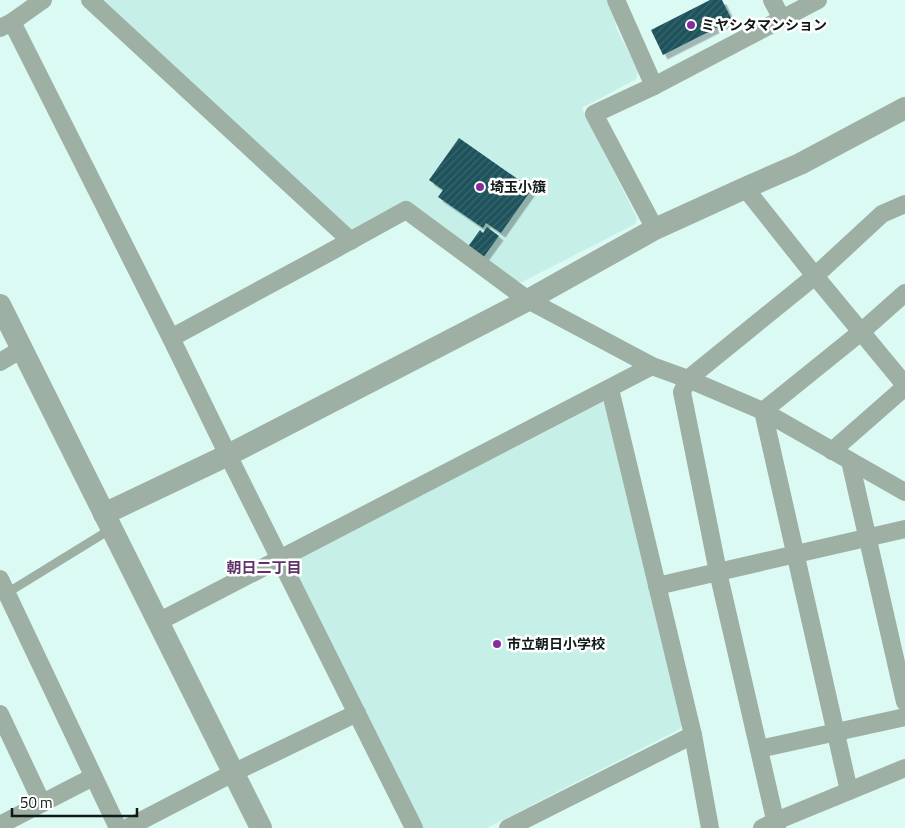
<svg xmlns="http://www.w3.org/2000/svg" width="905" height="828" viewBox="0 0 905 828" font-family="'Titillium Web','Noto Sans JP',sans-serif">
<defs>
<pattern id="building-hatch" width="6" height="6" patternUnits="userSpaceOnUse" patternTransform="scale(1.25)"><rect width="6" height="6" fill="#1e525b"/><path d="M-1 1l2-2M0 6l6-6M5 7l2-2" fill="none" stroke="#3d676e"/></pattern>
<filter id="shadow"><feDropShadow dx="4.5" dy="4.5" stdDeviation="0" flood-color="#0004"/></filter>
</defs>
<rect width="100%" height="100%" fill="#dbfaf4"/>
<!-- built -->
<g fill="#c6efe7">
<polygon points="98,0 613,0 616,28 638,70 636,79 582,108 637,218 635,224 522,282 515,282 402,202 351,230"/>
<polygon points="603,402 610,405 683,719 680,729 487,828 420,828 292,569 294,561"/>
</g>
<!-- building -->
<g fill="url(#building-hatch)" filter="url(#shadow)">
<polygon points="710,0 722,0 732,20 663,55 651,30"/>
<polygon points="459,138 532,189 501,233 486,223 483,228 438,197 443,190 429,180"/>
<polygon points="487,227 499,236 483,258 467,248 480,230 483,233"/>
</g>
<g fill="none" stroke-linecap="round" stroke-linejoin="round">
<!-- service -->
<polyline stroke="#9eafa3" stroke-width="9" points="7,593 111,529"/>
<!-- minor -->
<g stroke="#9eafa3" stroke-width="18">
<polyline points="90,0 351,241"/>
<polyline points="616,0 654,86 594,114 655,229"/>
<polyline points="772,0 782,19"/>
<polyline points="12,22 171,338 228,455 414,828"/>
<polyline points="0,28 12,22 43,0"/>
<polyline points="654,86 818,0"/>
<polyline points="745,188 815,276 905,385"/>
<polyline points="171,338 330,252 406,210 528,300 652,366 688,379 763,411 905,492"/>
<polyline points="0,362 22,349"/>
<polyline points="610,389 693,735 710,828"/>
<polyline points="832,451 905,387"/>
<polyline points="850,461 905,702"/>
<polyline points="0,579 118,828"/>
<polyline points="657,586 905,529"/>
<polyline points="158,622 652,366"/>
<polyline points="0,714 42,803"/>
<polyline points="759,749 905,717"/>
<polyline points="849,791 763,411 861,332 905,293"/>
<polyline points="0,825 93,777"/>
<polyline points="127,828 233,773 357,713"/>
<polyline points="508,828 693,735"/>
<polyline points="762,828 776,821 905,768"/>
<polyline points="777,828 718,572 682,392 688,379 815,276 882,214 905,204"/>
</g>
<!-- tertiary -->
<g stroke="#9eafa3" stroke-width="22">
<polyline points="0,305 261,828"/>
<polyline points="104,514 228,455 528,300 655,229 745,188 800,164 905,108"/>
</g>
</g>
<!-- markers -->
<g fill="#852e9b" stroke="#fff" stroke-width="2">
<circle cx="691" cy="25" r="5"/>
<circle cx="480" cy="187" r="5"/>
<circle cx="497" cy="644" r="5"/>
</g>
<g text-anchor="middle" stroke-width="5" stroke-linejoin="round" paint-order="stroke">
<!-- poi labels -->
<g font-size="14" font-weight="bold" fill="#0f1a18" stroke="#fff" text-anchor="start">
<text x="701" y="30">ミヤシタマンション</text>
<text x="490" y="192">埼玉小籏</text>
<text x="507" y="649">市立朝日小学校</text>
</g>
<!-- neighbourhood labels -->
<g font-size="15" font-weight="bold" fill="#5d3369" stroke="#fff">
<text x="264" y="573">朝日二丁目</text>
</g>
</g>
<!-- scale -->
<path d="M12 808v8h125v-8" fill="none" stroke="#0f1a18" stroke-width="2.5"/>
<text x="20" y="808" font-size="15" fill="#0f1a18" stroke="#ffffff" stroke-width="4" paint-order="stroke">50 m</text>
</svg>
